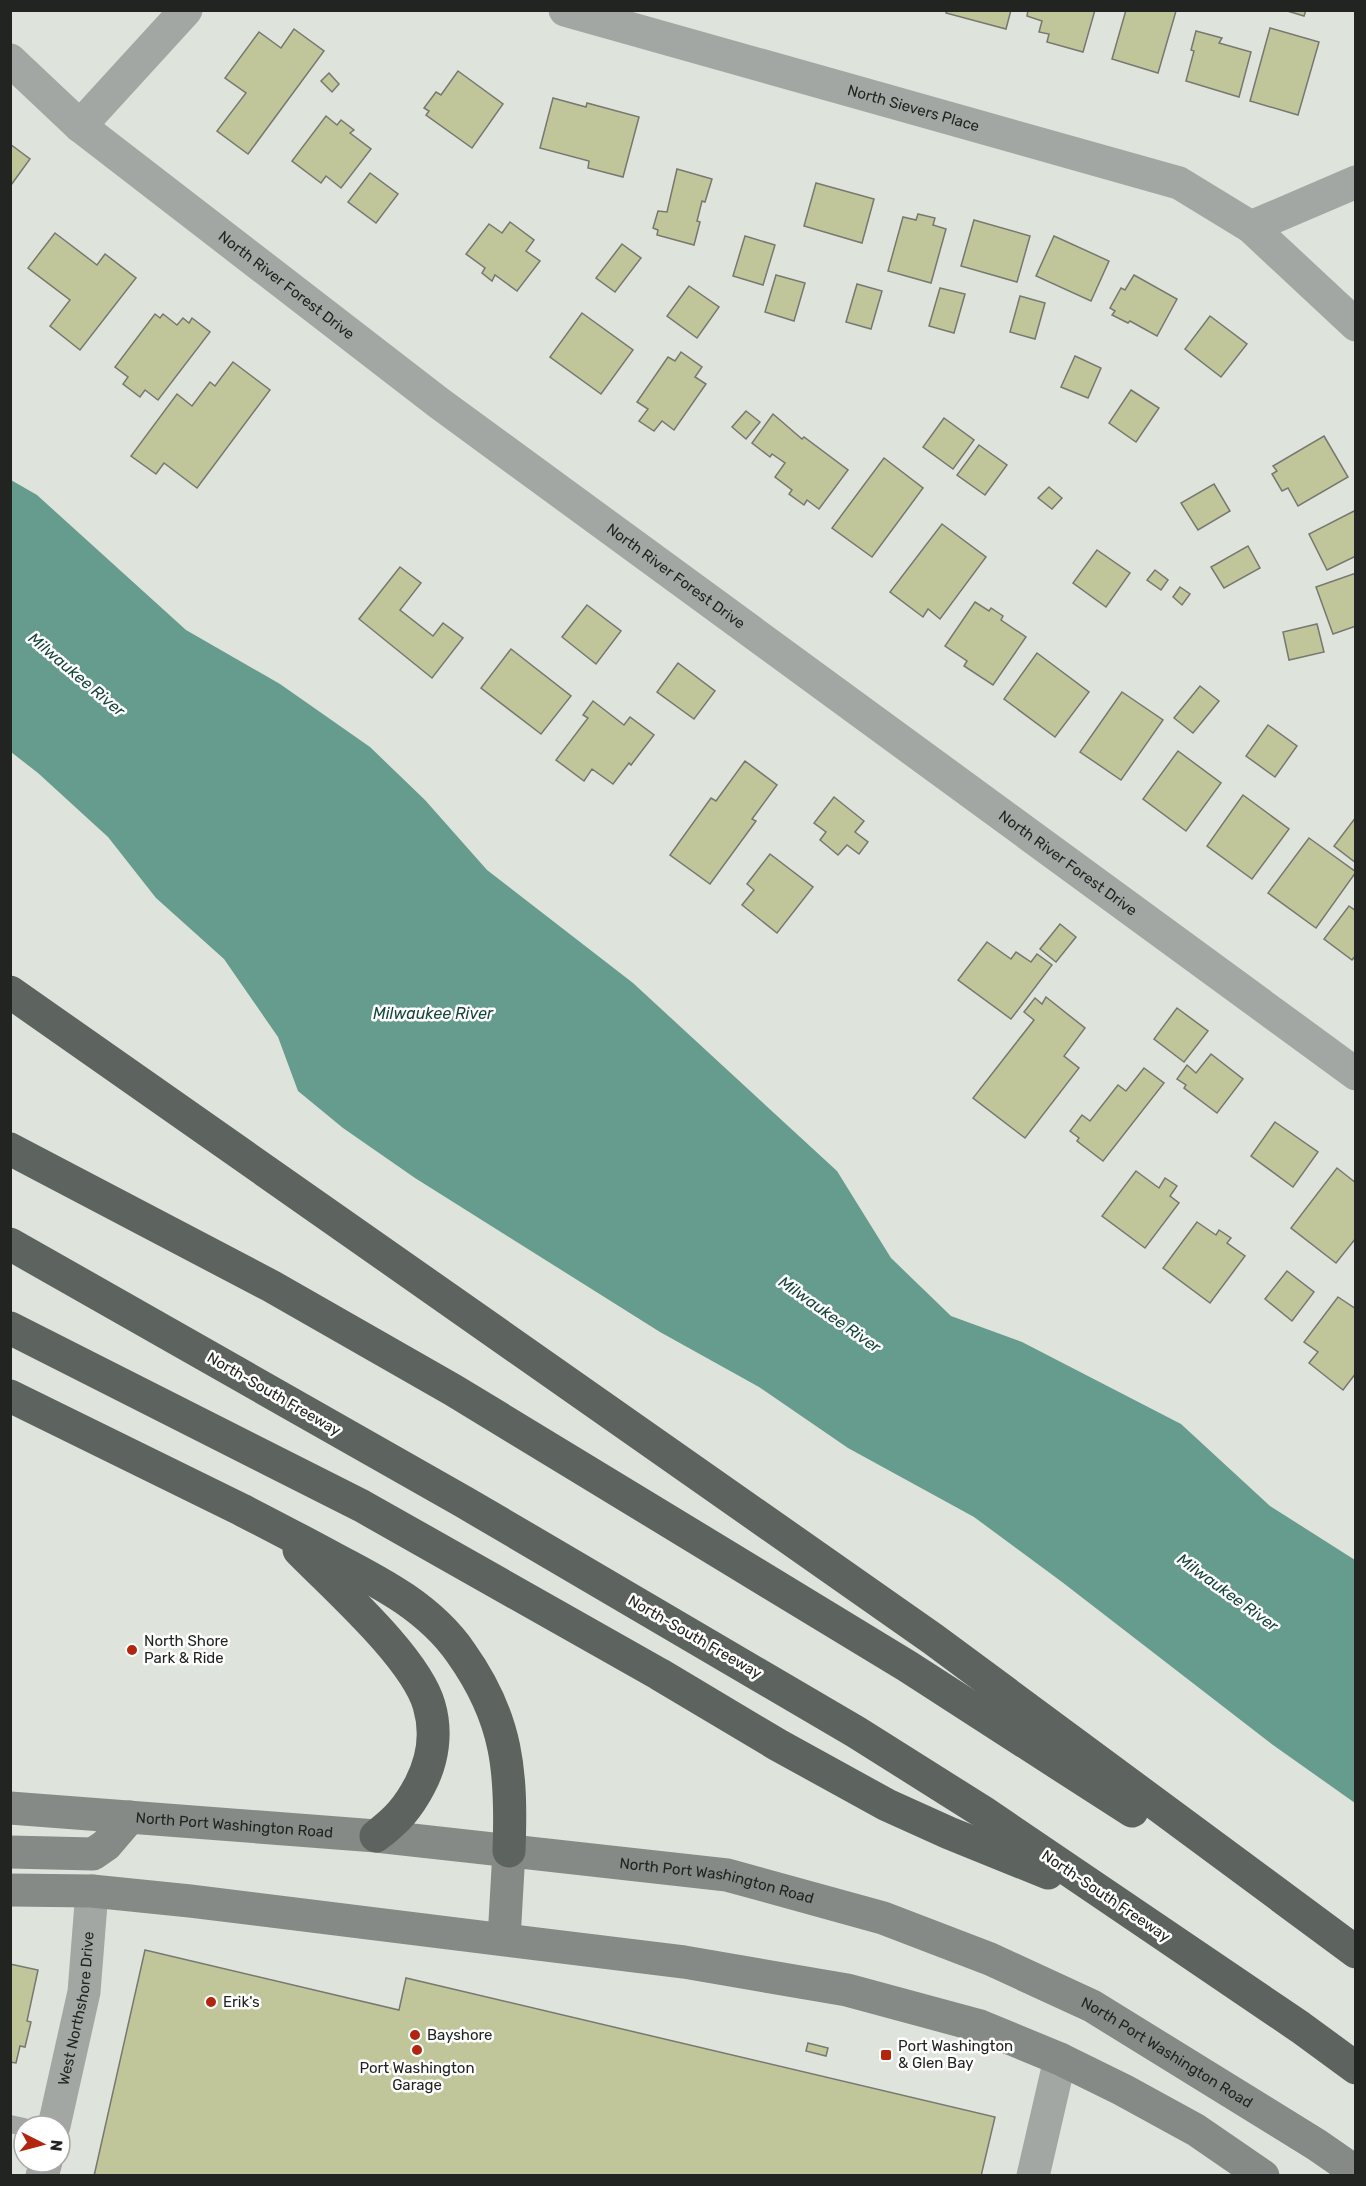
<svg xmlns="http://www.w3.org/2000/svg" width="1366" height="2186" viewBox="0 0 1366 2186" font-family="Rubik,sans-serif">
<rect width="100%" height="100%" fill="#dee3db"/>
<!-- water -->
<polygon fill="#669c8e" points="11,480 37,495 186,630 280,684 370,747 425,800 487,870 633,983 837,1171 891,1258 951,1316 1022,1342 1181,1424 1270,1506 1355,1560 1355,1803 1273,1745 1062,1582 974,1517 848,1448 759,1387 660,1332 415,1178 343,1128 298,1091 278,1037 224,959 156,898 108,837 38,773 11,752"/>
<!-- building -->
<g fill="#c0c69a" stroke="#777870" stroke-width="1.5">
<polygon points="947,10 1011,10 1006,29 946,13"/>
<polygon points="1028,10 1095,10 1083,52 1047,42 1049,34 1039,32 1042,21 1027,16"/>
<polygon points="1126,10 1176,11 1158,73 1112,59"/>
<polygon points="1284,10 1306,10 1304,16"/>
<polygon points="1270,28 1319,42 1298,115 1250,101"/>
<polygon points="294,29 324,51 248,154 217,131 246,93 225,78 259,32 281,48"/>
<polygon points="1196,31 1222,38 1219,43 1251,52 1239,97 1186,81 1194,51 1191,50"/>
<polygon points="458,71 503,104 472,148 426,115 429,111 424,108 436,92 441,95"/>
<polygon points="329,73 339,84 332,92 321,81"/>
<polygon points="553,98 586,107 587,103 639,117 623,177 588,168 589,161 540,148"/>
<polygon points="326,116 337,125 341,120 354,130 350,133 371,149 341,188 326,176 321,183 292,161"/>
<polygon points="10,144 30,159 11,185 10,184"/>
<polygon points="677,169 712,179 705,202 702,201 697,221 700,222 694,245 657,235 658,230 653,228 658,211 667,212"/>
<polygon points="370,173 398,194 376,223 348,202"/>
<polygon points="816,183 874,199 862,243 804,226"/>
<polygon points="918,214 935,218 933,225 946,229 931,283 888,271 903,217 916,220"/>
<polygon points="974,220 1030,236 1017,282 961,266"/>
<polygon points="510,222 534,240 526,251 540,261 517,291 495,275 492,281 482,273 485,268 466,254 489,224 502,233"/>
<polygon points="55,233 97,265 105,254 136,278 80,350 50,326 70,300 28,268"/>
<polygon points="745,236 775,245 763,285 733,276"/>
<polygon points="1054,236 1109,261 1091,301 1036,276"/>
<polygon points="622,244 641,258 615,292 596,278"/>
<polygon points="776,275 805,283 794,321 765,312"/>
<polygon points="1134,275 1177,299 1157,336 1130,321 1128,323 1112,315 1115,311 1110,308 1121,288 1125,290"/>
<polygon points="857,284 882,291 871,329 846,322"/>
<polygon points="689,286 719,307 697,338 667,316"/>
<polygon points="940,288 965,294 954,333 929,326"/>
<polygon points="1020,296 1045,303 1035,339 1010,332"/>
<polygon points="582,313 633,350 601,394 550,357"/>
<polygon points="155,314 160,318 163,314 177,325 183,318 189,323 192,318 210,332 158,400 145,390 140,397 123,384 128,377 115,367"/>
<polygon points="1210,316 1247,344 1221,377 1185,349"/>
<polygon points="681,352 702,367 695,377 706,384 674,430 662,421 654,431 639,421 648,409 637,402 668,357 675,361"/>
<polygon points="1075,356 1101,368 1088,398 1061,387"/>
<polygon points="233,362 270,390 197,488 164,463 156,474 131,456 177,394 192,406 210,382 215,386"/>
<polygon points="1131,390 1159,408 1136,442 1109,423"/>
<polygon points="746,411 760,422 746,439 732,427"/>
<polygon points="773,414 802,439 804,437 848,470 819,509 807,500 804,505 789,494 792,490 775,477 785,463 772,454 770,457 752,443"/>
<polygon points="944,418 974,440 953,469 923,447"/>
<polygon points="1324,436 1348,477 1298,506 1288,488 1282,491 1272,474 1277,471 1273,466"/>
<polygon points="979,445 1007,465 985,495 957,475"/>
<polygon points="884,458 923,488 872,557 832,528"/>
<polygon points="1214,484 1230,511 1198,530 1181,503"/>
<polygon points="1049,487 1062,498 1052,509 1038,498"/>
<polygon points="1356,510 1356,556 1327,570 1309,534"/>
<polygon points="942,524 986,557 940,619 928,609 923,617 890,592"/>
<polygon points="1248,546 1260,568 1224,588 1211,567"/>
<polygon points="1097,550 1130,573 1106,607 1073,583"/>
<polygon points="400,567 421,583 400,610 433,636 443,623 463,638 432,678 359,619"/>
<polygon points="1155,570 1168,580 1161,590 1147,580"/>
<polygon points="1356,573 1356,626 1333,634 1316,587"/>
<polygon points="1180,587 1190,594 1182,605 1173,597"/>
<polygon points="975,602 989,611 991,608 1003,616 1001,620 1026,637 993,685 964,666 967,661 945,646"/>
<polygon points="587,605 621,631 596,664 562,637"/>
<polygon points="1317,624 1324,652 1289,660 1283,632"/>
<polygon points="511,649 571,696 541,734 481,688"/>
<polygon points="1037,653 1089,692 1055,737 1004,699"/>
<polygon points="678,663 715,691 694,719 657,692"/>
<polygon points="1200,686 1219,701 1193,733 1174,718"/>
<polygon points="1122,692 1163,720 1121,780 1080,752"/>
<polygon points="593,701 624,725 630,717 654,735 631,765 629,763 613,784 592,769 584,781 556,760 588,718 583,715"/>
<polygon points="1268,725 1297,746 1275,777 1246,756"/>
<polygon points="1178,751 1221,783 1186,831 1143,799"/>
<polygon points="745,761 777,785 752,819 756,821 710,884 670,855 711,798 716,801"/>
<polygon points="1243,795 1289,829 1252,879 1207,846"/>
<polygon points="834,797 864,821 855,832 868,842 859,854 847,845 838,855 820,840 826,832 814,823"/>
<polygon points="1356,817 1356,863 1334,846"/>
<polygon points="1309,838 1356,872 1316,928 1268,893"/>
<polygon points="770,854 813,887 777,933 742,905 754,890 747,884"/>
<polygon points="1349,906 1356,911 1356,955 1352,960 1324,939"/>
<polygon points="1060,924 1076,937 1056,962 1040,949"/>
<polygon points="987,942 1011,959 1016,952 1031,962 1037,954 1052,965 1011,1019 958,980"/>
<polygon points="1046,997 1085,1028 1064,1056 1079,1068 1025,1138 973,1098 1034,1020 1024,1012 1035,998 1042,1004"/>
<polygon points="1177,1008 1208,1031 1184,1062 1154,1039"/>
<polygon points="1211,1054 1243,1079 1217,1113 1184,1088 1186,1085 1177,1079 1187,1065 1196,1073"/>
<polygon points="1144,1068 1164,1083 1103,1161 1077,1141 1079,1138 1070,1131 1082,1115 1090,1121 1118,1085 1126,1091"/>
<polygon points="1275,1122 1318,1152 1293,1187 1251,1156"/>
<polygon points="1337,1168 1356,1183 1356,1238 1336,1263 1291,1228"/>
<polygon points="1136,1171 1159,1188 1165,1178 1177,1186 1170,1196 1179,1203 1145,1248 1102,1216"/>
<polygon points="1197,1222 1216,1235 1219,1230 1231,1238 1227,1243 1245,1256 1210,1303 1163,1268"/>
<polygon points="1287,1271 1314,1292 1292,1321 1265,1299"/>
<polygon points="1338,1297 1356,1309 1356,1373 1343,1390 1309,1363 1318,1352 1304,1342"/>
<polygon points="145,1950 399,2010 406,1978 995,2117 981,2176 94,2176"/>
<polygon points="10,1964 38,1970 27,2021 31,2022 25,2047 20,2046 16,2063 10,2062"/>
<polygon points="808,2043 828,2048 826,2056 806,2051"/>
</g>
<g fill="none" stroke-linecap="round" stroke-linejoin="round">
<!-- service -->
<polyline stroke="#a3a7a4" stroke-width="18" points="10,2124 24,2127"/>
<!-- minor -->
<g stroke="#a3a7a4" stroke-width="33">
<path id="s1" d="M 565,10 L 1179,183 L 1251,227 L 1356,325"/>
<path id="s2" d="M 10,60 L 80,126 L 439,403 L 1356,1074"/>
<polyline points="80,126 186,10"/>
<polyline points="1251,227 1356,182"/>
<path id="s3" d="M 54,2126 L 84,1992 L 92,1891"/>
<polyline points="42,2176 46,2162"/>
<polyline points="1033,2176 1060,2059"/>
</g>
<!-- secondary -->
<g stroke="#858a86" stroke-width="33">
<path id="s4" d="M 10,1808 L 376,1836 L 727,1875 L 883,1918 L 990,1959 L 1092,2006 L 1317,2145 L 1356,2172"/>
<polyline points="10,1852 93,1854 106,1845 130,1817"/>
<polyline points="10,1890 92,1891 190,1901 684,1962 847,1990 980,2026 1060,2059 1123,2090 1196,2130 1263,2176"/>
<polyline points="504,1939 509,1851"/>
</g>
<!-- motorway -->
<g stroke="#5d645f" stroke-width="33">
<polyline points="10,992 933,1639 1356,1952"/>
<polyline points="10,1149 271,1286 453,1390 907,1666 1132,1811"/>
<polyline points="10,1244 464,1502 856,1732 983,1812 1300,2027 1356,2068"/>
<polyline points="10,1328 362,1506 659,1674 778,1745 887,1805 949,1833 1048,1873"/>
<path d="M 10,1396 C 88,1434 165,1472 242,1510 C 273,1526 304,1542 335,1559 C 381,1583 430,1608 461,1653 C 508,1719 512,1772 509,1851"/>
<path d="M 299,1550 C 335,1587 415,1657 429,1705 C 437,1732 433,1760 420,1785 C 408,1808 397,1820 376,1836"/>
</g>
</g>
<!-- markers -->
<g fill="#b2250e" stroke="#fff" stroke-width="2">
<circle cx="132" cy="1650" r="6"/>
<circle cx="211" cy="2002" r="6"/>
<circle cx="415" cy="2035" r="6"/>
<circle cx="417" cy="2050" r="6"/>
<rect x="880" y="2049" width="12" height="12" rx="3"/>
</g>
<g text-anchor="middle" stroke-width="5" stroke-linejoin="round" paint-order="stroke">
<!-- street labels -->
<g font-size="15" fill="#222421" stroke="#fff">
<text dy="5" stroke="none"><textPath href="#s1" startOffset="362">North Sievers Place</textPath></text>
<text dy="5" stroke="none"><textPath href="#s2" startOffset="357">North River Forest Drive</textPath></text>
<text dy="5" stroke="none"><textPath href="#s2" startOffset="843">North River Forest Drive</textPath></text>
<text dy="5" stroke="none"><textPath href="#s2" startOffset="1329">North River Forest Drive</textPath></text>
<text transform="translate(274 1394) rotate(30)" y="5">North-South Freeway</text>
<text transform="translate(695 1637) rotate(30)" y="5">North-South Freeway</text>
<text dy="5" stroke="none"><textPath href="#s4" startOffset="225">North Port Washington Road</textPath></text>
<text dy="5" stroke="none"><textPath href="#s4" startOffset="711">North Port Washington Road</textPath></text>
<text transform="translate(1106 1896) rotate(34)" y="5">North-South Freeway</text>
<text dy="5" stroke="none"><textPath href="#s3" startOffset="120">West Northshore Drive</textPath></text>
<text dy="5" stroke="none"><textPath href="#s4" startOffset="1197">North Port Washington Road</textPath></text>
</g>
<!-- poi labels -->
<g font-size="15" fill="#222421" stroke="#fff" text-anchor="start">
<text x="144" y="1646">North Shore<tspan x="144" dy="17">Park &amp; Ride</tspan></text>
<text x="223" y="2007">Erik's</text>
<text x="427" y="2040">Bayshore</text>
<text x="898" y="2051">Port Washington<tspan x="898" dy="17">&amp; Glen Bay</tspan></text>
<text x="417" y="2073" text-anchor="middle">Port Washington<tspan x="417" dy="17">Garage</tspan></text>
</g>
<!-- water labels -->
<g font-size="16" font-style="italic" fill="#16463b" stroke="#fff">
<text transform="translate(77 674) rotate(40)" y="6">Milwaukee River</text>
<text x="433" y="1019">Milwaukee River</text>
<text transform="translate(830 1314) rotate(35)" y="6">Milwaukee River</text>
<text transform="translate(1228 1592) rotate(36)" y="6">Milwaukee River</text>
</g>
</g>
<!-- border -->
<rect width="1366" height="2186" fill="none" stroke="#222421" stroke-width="24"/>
<!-- north arrow -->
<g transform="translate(42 2144) rotate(96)"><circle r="28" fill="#ffffff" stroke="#a7a7a6" stroke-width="1.5"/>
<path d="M0-4.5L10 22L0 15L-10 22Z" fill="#b2250e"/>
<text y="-9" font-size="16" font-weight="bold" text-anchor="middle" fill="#222421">N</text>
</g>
</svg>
